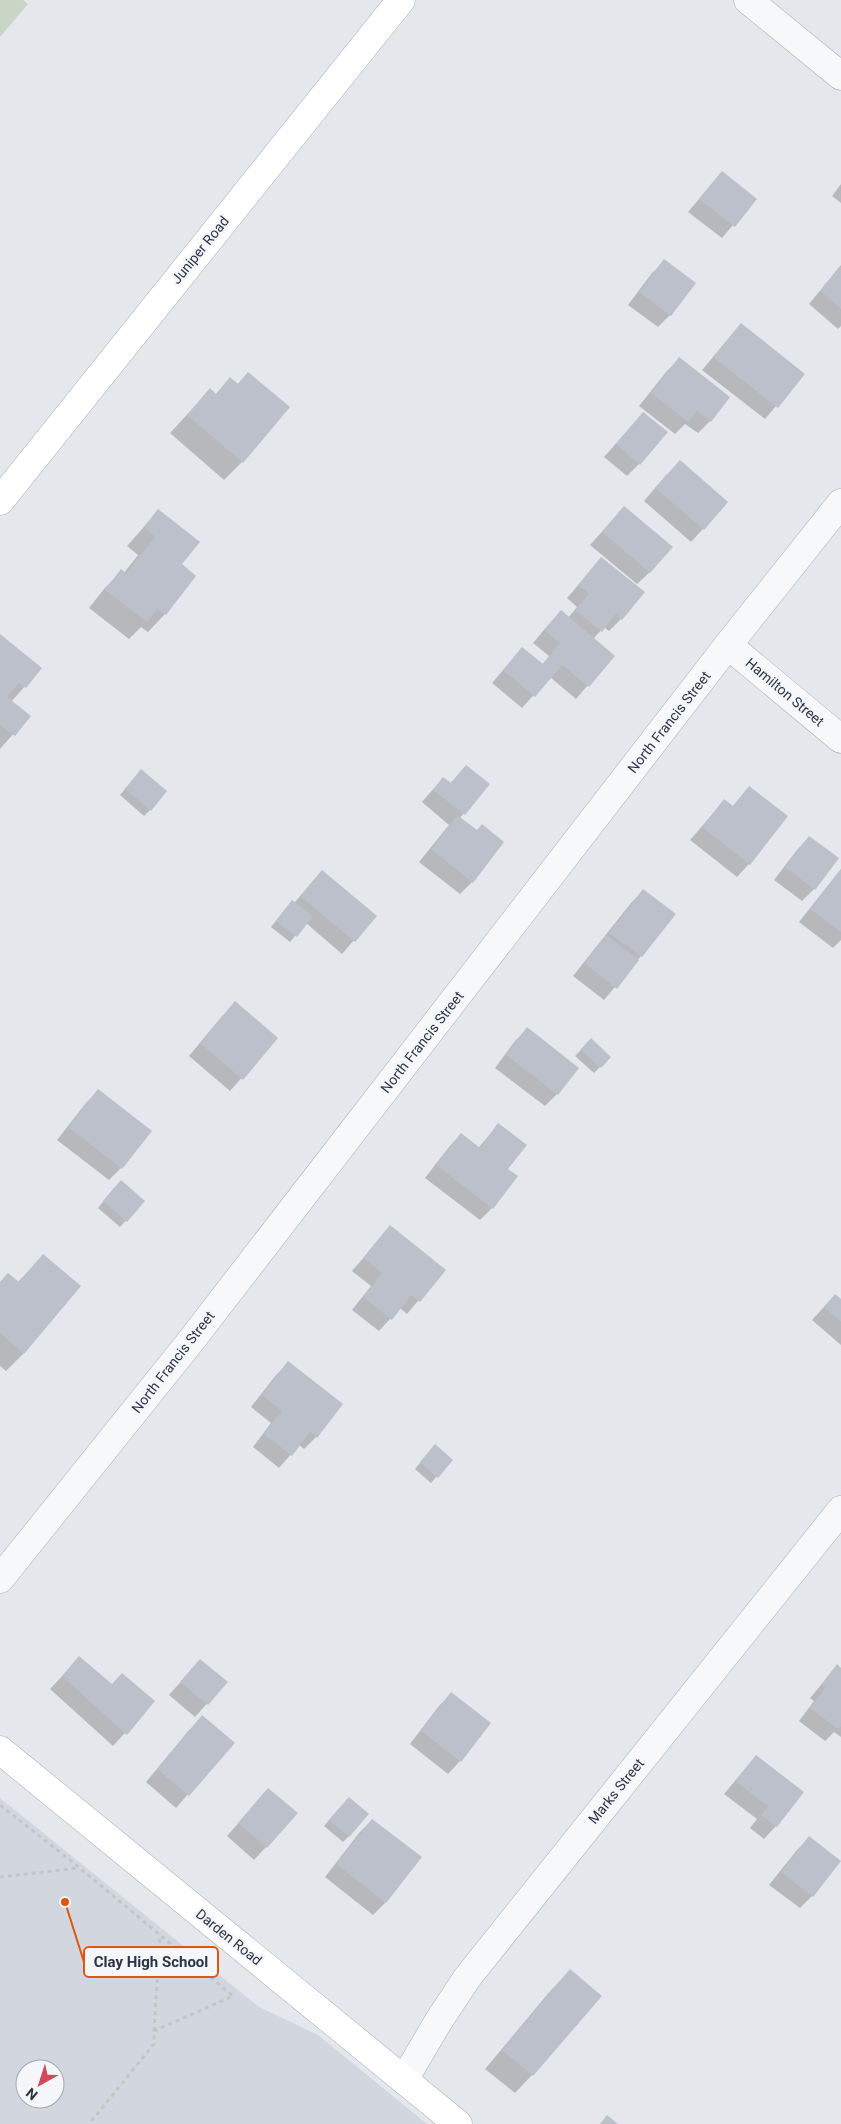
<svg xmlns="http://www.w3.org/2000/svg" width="841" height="2124" viewBox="0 0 841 2124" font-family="Roboto,sans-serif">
<rect width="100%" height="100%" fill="#e4e7ec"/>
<!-- built -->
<path fill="#d2d6de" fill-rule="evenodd" d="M 0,1798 L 259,2007 L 318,2035 L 427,2124 L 0,2124 ZM 25,2069 L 55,2069 L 55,2099 L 25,2099 Z"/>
<!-- green -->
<polygon fill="#c9d6c5" points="0,0 23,0 28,4 0,37"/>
<!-- shadow -->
<g fill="#0003">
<polygon points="722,172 755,199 722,238 688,212"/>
<polygon points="841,184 841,203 832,196"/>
<polygon points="665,261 670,315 658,327 628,305 652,273"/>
<polygon points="841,265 841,326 838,329 809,304"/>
<polygon points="741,324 803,374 765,419 702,370"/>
<polygon points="679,359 710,421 698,433 685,424 675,434 639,406 667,371"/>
<polygon points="248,373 242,462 224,480 170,433 210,390 215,395 230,379 237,385"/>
<polygon points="643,413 639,464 627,476 604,457"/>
<polygon points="667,474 727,503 691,542 644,501"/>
<polygon points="624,507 650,572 637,584 590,545"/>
<polygon points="158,511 180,565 165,614 148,632 141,627 129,639 89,608 104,589 122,571 124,573 138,555 127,546"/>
<polygon points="601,559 621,619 609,631 604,627 593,639 613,656 576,699 550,677 522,708 492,683 522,648 542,665 549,656 533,643 549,624 568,618 577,607 567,598"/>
<polygon points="0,636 41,668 11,702 29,716 0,749"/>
<polygon points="466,766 488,784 460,818 472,882 460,894 419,862 449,825 422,802 443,778 450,784"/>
<polygon points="135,777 150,810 144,816 120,795"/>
<polygon points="749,788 787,817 749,864 737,877 690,840 724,801 732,807"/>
<polygon points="809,837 814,889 802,901 774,880 797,850"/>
<polygon points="841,869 841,940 833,948 799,922"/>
<polygon points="322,872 375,916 342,954 306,923 290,942 271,927 286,908 294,903"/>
<polygon points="643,891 641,956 604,1000 573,976 631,903"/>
<polygon points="223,1015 277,1038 230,1091 189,1056"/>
<polygon points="527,1029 557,1094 545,1106 495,1068 515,1041"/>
<polygon points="585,1046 610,1057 594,1073 575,1056"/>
<polygon points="98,1091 121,1168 109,1180 57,1140 86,1103"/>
<polygon points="498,1125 492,1208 480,1220 425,1178 449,1147 461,1134 478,1148"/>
<polygon points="115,1187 144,1201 120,1227 98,1208"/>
<polygon points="390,1227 444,1270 407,1314 400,1308 379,1331 352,1310 371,1286 352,1271"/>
<polygon points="43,1256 24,1353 6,1371 0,1366 0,1283 17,1283"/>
<polygon points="835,1295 841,1301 841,1345 812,1320"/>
<polygon points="288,1363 341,1404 316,1437 304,1449 299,1445 279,1468 253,1447 271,1423 251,1407 276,1375"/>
<polygon points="429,1452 451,1460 431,1483 415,1469"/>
<polygon points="79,1658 112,1685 153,1702 113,1746 50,1689"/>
<polygon points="200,1660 226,1682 195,1717 169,1695"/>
<polygon points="837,1666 841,1669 841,1737 834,1732 825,1741 799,1721 814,1701 810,1698"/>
<polygon points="451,1694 460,1761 448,1774 410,1744 439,1706"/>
<polygon points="190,1729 233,1743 176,1808 146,1782"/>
<polygon points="756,1756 802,1792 776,1826 764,1839 750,1828 757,1819 724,1794"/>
<polygon points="268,1789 266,1847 254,1860 227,1836"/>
<polygon points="343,1804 349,1836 343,1842 324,1826"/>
<polygon points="372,1820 385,1903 373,1915 325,1877 360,1832"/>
<polygon points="809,1838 812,1896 800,1908 769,1885 797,1850"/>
<polygon points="570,1971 532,2075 515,2093 485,2069 552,1989"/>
</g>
<!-- building -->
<g fill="#bbc0ca">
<polygon points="722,171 757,199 735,227 699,199"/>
<polygon points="664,259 696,283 671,316 639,292"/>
<polygon points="841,266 841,309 820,291"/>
<polygon points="741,323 805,374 778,408 713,357"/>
<polygon points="679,357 730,397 711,422 697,411 688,422 651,393"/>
<polygon points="248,372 290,407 243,463 187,415 210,388 216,394 230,377 238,384"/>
<polygon points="643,412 668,432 640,465 616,444"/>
<polygon points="680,460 728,502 704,530 655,488"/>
<polygon points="624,506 673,547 650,573 602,532"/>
<polygon points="158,509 200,542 182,564 196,576 166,615 158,609 147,622 105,590 121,569 126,573 155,537 144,527"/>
<polygon points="601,557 645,592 622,620 616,614 602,632 575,610 589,594 578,585"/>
<polygon points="561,610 615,656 589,687 562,665 535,697 503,670 522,647 543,664 560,643 544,630"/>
<polygon points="0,634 42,668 26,688 19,683 7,697 31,716 15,736 0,725"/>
<polygon points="466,765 490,784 465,815 433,790 443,777 451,783"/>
<polygon points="141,769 167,791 151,811 125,789"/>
<polygon points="749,786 788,816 750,865 702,827 724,799 733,806"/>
<polygon points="457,815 477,830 482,824 504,842 473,883 431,849"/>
<polygon points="809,836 839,858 815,890 785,867"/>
<polygon points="841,869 841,932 810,909"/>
<polygon points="322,870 377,916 355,942 300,896"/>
<polygon points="643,889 676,914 642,957 609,933"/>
<polygon points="292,900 313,916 297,937 276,921"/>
<polygon points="606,935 639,960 617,989 584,963"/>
<polygon points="235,1001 278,1038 243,1080 200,1043"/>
<polygon points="527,1027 579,1068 558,1095 506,1055"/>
<polygon points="591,1038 611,1057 601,1068 580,1050"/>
<polygon points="98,1089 152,1131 122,1169 68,1127"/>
<polygon points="498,1123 527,1145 508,1169 518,1176 493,1209 436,1165 461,1133 480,1148"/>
<polygon points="121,1180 145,1201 127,1222 103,1201"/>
<polygon points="390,1225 446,1270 420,1302 411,1295 392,1320 363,1297 382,1273 363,1258"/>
<polygon points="43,1254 81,1286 24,1354 0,1333 0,1282 8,1273 19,1282"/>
<polygon points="835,1294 841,1299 841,1322 824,1307"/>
<polygon points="288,1361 343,1404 317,1438 310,1432 292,1456 264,1434 282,1411 262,1395"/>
<polygon points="435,1444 453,1460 438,1478 420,1462"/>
<polygon points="79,1656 112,1684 122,1673 155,1701 127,1735 62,1676"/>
<polygon points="200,1659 228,1682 208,1705 180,1682"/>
<polygon points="837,1664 841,1668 841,1726 838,1729 810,1708 825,1688 821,1685"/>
<polygon points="451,1692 491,1723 461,1762 421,1731"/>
<polygon points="202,1715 235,1743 189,1796 157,1769"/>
<polygon points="756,1755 804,1792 777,1827 761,1815 768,1806 735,1781"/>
<polygon points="268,1788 298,1813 267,1848 238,1823"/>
<polygon points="349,1797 369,1814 349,1837 329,1820"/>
<polygon points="372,1819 422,1857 386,1903 336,1864"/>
<polygon points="809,1836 841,1861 813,1897 781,1872"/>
<polygon points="570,1969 602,1996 533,2076 502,2050"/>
<polygon points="607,2115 618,2124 600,2124"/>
</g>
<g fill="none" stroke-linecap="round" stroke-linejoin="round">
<defs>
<g id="street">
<polyline points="748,0 841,76"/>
<polyline points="728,645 841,739"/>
<polyline points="0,1579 190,1342 728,645 841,503"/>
<polyline points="404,2080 438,2022 467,1978 841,1510"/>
</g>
<g id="secondary">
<polyline points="0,501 401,0"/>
<polyline points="0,1750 458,2124"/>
</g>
</defs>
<!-- street casing -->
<use href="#street" stroke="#a9aeb7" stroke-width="29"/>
<!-- secondary casing -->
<use href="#secondary" stroke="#a9aeb7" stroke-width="29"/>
<!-- path -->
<g stroke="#c2c5cb" stroke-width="3" stroke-dasharray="4 4" stroke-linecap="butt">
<polyline points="0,1805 75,1864 233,1996 154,2031 154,2044 89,2124"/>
<polyline points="0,1877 78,1868"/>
<polyline points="154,2031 160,1936"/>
</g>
<!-- street -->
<use href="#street" stroke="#f7f8fa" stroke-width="28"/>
<!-- secondary -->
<use href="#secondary" stroke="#fff" stroke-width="28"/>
</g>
<g text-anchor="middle" stroke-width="5" stroke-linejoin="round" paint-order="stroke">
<!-- street labels -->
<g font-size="14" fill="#2b3445" stroke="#f4f6f9">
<text transform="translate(200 250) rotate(-51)" y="5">Juniper Road</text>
<text transform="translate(785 692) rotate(40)" y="5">Hamilton Street</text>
<text transform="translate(669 722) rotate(-52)" y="5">North Francis Street</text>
<text transform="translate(422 1042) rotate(-52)" y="5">North Francis Street</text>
<text transform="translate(173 1362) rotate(-52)" y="5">North Francis Street</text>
<text transform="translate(616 1791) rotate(-51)" y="5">Marks Street</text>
<text transform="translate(229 1937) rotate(39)" y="5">Darden Road</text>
</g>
</g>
<!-- callouts -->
<path fill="none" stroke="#df570f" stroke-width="2" d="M65 1902L84 1962"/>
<circle fill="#df570f" stroke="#f4f6f9" stroke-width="2" cx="65" cy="1902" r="5"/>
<rect fill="#f4f6f9" stroke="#df570f" stroke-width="2" x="84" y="1947" width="134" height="30" rx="5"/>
<g font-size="15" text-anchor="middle" font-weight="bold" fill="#2b3445">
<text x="151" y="1967">Clay High School</text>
</g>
<!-- north arrow -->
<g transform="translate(40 2084) rotate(219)"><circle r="24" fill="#f4f6f9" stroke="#a4a8b1"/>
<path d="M0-4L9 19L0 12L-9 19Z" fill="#d1495b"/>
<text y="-8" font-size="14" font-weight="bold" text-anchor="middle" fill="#2b3445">N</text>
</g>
</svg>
